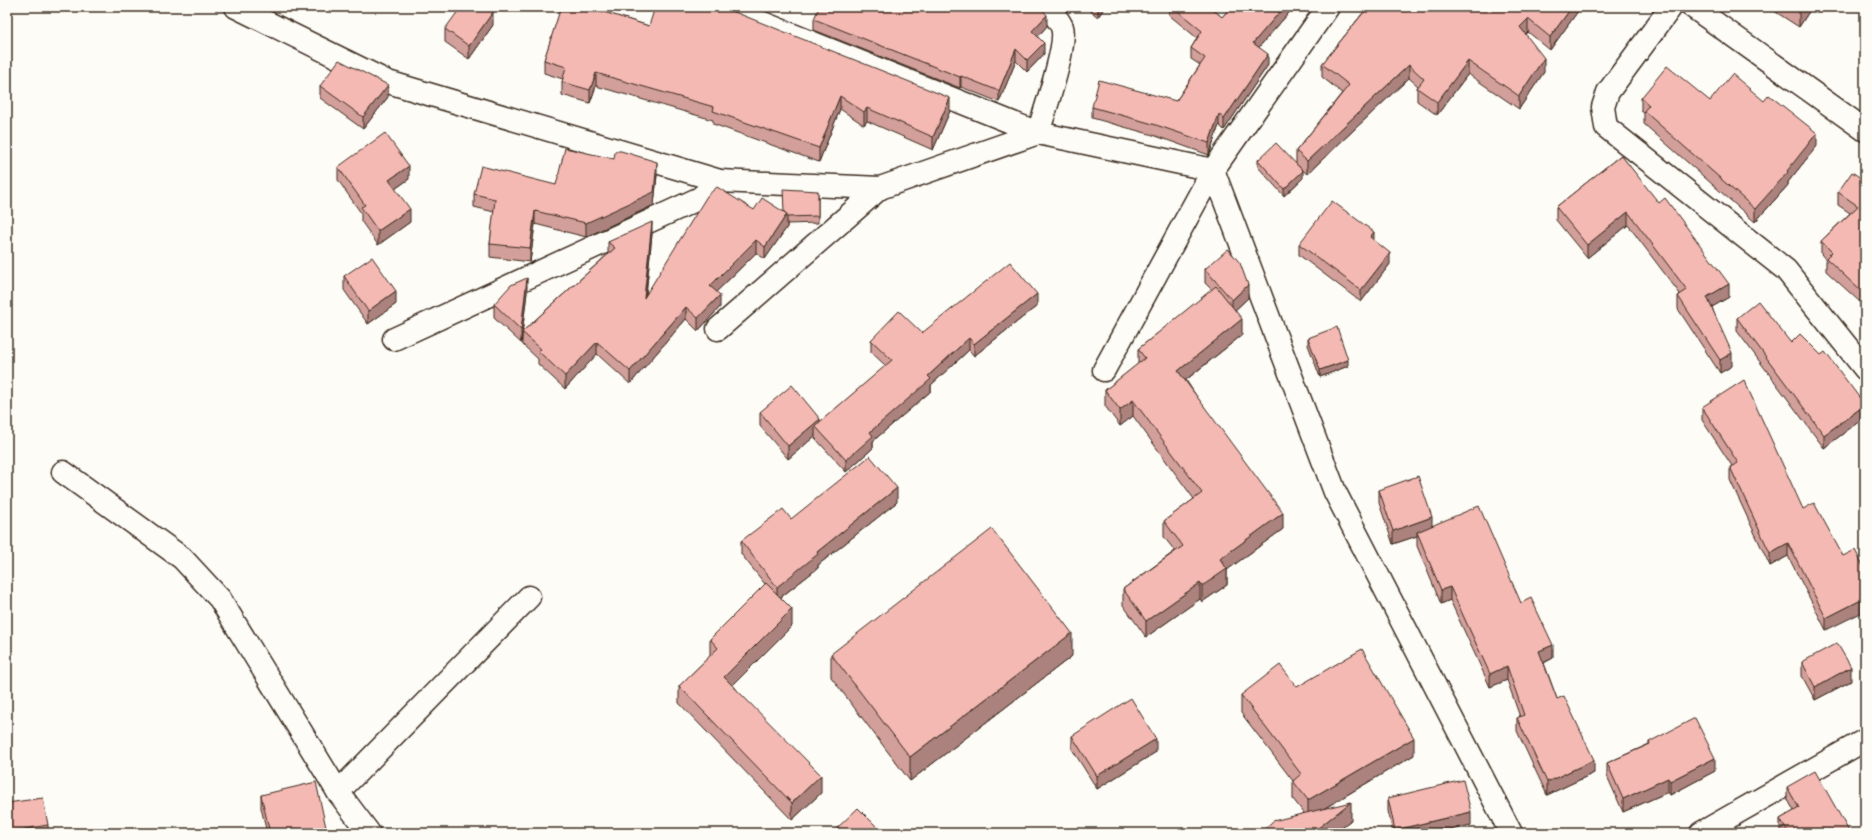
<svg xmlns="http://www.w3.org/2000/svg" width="1872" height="840" viewBox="0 0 1872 840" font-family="'Patrick Hand',sans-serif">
<rect width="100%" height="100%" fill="#fdfcf7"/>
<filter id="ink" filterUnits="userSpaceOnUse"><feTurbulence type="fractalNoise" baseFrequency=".025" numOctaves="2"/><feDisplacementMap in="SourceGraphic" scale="8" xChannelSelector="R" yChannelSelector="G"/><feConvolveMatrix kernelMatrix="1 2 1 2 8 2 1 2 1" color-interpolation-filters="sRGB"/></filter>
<g filter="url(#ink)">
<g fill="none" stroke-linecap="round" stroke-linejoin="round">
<defs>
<g id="minor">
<polyline points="236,7 388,82 720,181 880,188 1038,133 1213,170 1335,492 1511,833"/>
<path d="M 723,7 L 1038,133 C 1044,113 1068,44 1062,27 C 1059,19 1052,13 1047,7"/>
<polyline points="1671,7 1608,92 1603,107 1606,127 1786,270 1865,369"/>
<polyline points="1693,7 1865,130"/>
<polyline points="718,329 880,188"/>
<polyline points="394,339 700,198 720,181"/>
<polyline points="1104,370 1213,170 1328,7"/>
<polyline points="63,472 182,558 220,599 338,792 369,833"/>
<polyline points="338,792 529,597"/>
<polyline points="1701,833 1865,740"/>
</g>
</defs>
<!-- minor casing -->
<use href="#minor" stroke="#3b2a1e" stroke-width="25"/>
<!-- minor -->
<use href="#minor" stroke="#fdfcf7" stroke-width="22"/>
</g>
<!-- wall -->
<g fill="#d29f9a" stroke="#3b2a1e">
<polygon points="554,7 588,7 649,26 950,111 933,150 867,121 864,125 840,109 819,162 713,124 713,120 596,86 590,103 562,95 562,82 563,79 544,73 544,60 561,9"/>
<polygon points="876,7 1040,7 1047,26 1037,37 1044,54 1027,72 1016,61 999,102 961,87 960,88 814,30 814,19 877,10"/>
<polygon points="1085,7 1105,7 1098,17"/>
<polygon points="1169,7 1210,7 1222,17 1231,7 1294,7 1259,47 1268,65 1224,130 1219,125 1209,155 1153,135 1092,118 1092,107 1176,101 1200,65 1191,59 1191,48 1197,38 1169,15"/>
<polygon points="1297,7 1307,7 1303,12"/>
<polygon points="1366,7 1581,7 1550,50 1528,32 1526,35 1544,72 1519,109 1468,74 1437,115 1417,101 1417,88 1418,86 1409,78 1307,174 1296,164 1296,151 1342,93 1322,77 1322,64 1366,9"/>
<polygon points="1768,7 1812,7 1799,27"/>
<polygon points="493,25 469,59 445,42 445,29"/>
<polygon points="320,86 388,97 363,129 320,98"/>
<polygon points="1641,98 1710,101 1817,146 1788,182 1788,185 1755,222 1644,124 1644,113 1641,111"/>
<polygon points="1621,155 1729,297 1712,307 1732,366 1720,373 1678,309 1678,296 1680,294 1628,225 1587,258 1556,220 1556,207"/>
<polygon points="1258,160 1303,178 1284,196 1258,167"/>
<polygon points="338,167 409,179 395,189 410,222 378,245 361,221 361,213 338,180"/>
<polygon points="657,175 654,205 586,237 535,224 530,262 490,257 490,244 494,212 474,207 474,194 556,185"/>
<polygon points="1865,181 1865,314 1860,309 1860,302 1826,271 1826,260 1821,254 1821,241 1850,213 1838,205 1838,192"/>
<polygon points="818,191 818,223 787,224 787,227 765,259 756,253 716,292 720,307 698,331 686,319 630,384 597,354 565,389 538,364 538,359 522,344 522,332 608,254 608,242 652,234 646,296 754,210 784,212"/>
<polygon points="1374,240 1390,264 1361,302 1299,255 1299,244"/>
<polygon points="1205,269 1248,298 1235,310 1242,335 1186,380 1283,529 1227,570 1227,585 1202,602 1200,599 1146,637 1123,605 1123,589 1175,551 1164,537 1164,521 1194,499 1133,416 1120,426 1105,406 1105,390 1138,364 1138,349 1212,290 1205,283"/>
<polygon points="344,276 396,304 368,324 344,290"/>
<polygon points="527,292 521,343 494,318 494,304"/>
<polygon points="1037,306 974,356 969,350 931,385 931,391 873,441 873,448 846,472 815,438 815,436 788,459 760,426 760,412 820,422 886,366 871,352 871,340 922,333"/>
<polygon points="1737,318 1791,343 1865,417 1824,448 1737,331"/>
<polygon points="1308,338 1348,366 1320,377 1308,345"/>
<polygon points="1702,407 1803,509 1843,556 1826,630 1788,556 1770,566 1730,480 1730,467 1732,466 1702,420"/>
<polygon points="1379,490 1432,526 1521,603 1553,658 1544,663 1557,699 1594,773 1547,795 1517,731 1517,718 1520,717 1507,680 1490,687 1450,600 1441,604 1417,546 1417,536 1393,544 1379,503"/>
<polygon points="897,502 818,565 818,568 781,597 792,626 733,685 821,793 792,820 679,703 679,686 710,656 710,639 765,584 741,554 741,541 791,519"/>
<polygon points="831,654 1072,656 910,781 831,677"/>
<polygon points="1802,662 1851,681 1815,700 1802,676"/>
<polygon points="1297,687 1414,755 1325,808 1351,820 1334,833 1260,833 1304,813 1293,799 1293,781 1241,713 1241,695"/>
<polygon points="1072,736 1156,752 1097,789 1072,749"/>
<polygon points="1649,742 1715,771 1670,795 1668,792 1623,812 1607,776 1607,763 1649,744"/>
<polygon points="1787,787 1850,833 1782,833 1780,830 1780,819 1794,811 1787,798"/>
<polygon points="261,795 327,833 267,833 261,808"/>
<polygon points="1388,798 1471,825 1438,833 1393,833 1388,811"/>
<polygon points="7,803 48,825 48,833 7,833"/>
</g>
<!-- shaded-wall -->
<g fill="#ab827d" stroke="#3b2a1e">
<polygon points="1098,7 1105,7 1098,17"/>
<polygon points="1284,7 1294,7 1253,54 1253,43"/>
<polygon points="1303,7 1307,7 1303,12"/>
<polygon points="1572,7 1581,7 1550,50 1550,37"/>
<polygon points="1799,7 1812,7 1799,27"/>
<polygon points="493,12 493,25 469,59 469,46"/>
<polygon points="1047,15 1047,26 1032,43 1032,31"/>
<polygon points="1528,19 1528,32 1520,41 1520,27"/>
<polygon points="1044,43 1044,54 1027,72 1027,60"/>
<polygon points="1016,49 1016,61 999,102 999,91"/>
<polygon points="1268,54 1268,65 1224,130 1224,119"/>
<polygon points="1544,58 1544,72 1519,109 1519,96"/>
<polygon points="1468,61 1468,74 1437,115 1437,102"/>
<polygon points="1409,65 1409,78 1307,174 1307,161"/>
<polygon points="596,73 596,86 590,103 590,90"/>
<polygon points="961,76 961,87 960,88 960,77"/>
<polygon points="388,85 388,97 363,129 363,117"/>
<polygon points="840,96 840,109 819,162 819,148"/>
<polygon points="950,98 950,111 933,150 933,137"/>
<polygon points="867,108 867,121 864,125 864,112"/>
<polygon points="1219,114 1219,125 1209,155 1209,143"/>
<polygon points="1817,133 1817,146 1788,182 1788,185 1755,222 1755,209"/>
<polygon points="657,162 657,175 654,205 586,237 586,223"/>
<polygon points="409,166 409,179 389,193 389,180"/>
<polygon points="1303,171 1303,178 1284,196 1284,189"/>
<polygon points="410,209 410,222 378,245 378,231"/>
<polygon points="535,211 535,224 530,262 530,248"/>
<polygon points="1628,212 1628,225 1587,258 1587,245"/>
<polygon points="787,214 787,227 765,259 765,247"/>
<polygon points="652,222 652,234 644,311 644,298"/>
<polygon points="1374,232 1374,244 1370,237"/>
<polygon points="756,240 756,253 710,298 710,286"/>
<polygon points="1390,253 1390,264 1361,302 1361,290"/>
<polygon points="527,278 527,292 521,343 521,330"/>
<polygon points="1729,284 1729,297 1707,310 1707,297"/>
<polygon points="1248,285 1248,298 1232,313 1232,300"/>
<polygon points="396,291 396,304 368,324 368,311"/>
<polygon points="1037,294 1037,306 974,356 974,344"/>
<polygon points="720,295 720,307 698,331 698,318"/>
<polygon points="686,307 686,319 630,384 630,371"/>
<polygon points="1242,319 1242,335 1178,386 1178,371"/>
<polygon points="969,338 969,350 931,385 931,391 873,441 873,448 846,472 846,460 870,432 928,376"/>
<polygon points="597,342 597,354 565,389 565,376"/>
<polygon points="1732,353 1732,366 1720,373 1720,360"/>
<polygon points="1348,360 1348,366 1320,377 1320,370"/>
<polygon points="1133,400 1133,416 1120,426 1120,410"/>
<polygon points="1865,405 1865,417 1824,448 1824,435"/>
<polygon points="820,419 820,431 815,426 815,436 788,459 788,446"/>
<polygon points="897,488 897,502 818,565 818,568 777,600 777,587 817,552"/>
<polygon points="1283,513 1283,529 1227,570 1227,585 1202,602 1202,586 1220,559"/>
<polygon points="1432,517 1432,531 1417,532 1417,536 1393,544 1393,531"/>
<polygon points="1788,543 1788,556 1770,566 1770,553"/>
<polygon points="1200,583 1200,599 1146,637 1146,621"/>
<polygon points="1450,587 1450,600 1441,604 1441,590"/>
<polygon points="1865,598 1865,611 1826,630 1826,618"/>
<polygon points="792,609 792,626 724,694 724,677"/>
<polygon points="1072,633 1072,656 910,781 910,757"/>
<polygon points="1553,645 1553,658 1539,665 1539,651"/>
<polygon points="1507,666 1507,680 1490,687 1490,674"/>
<polygon points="1851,667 1851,681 1815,700 1815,687"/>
<polygon points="1414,738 1414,755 1308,818 1308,800"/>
<polygon points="1156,739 1156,752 1097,789 1097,776"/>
<polygon points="1715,758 1715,771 1670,795 1670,781"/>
<polygon points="1594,760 1594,773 1547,795 1547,782"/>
<polygon points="821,775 821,793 792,820 792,803"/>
<polygon points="1668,778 1668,792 1623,812 1623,799"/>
<polygon points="1351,802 1351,820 1334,833 1312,833"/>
<polygon points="1471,812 1471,825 1438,833 1395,833 1395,830"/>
</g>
<!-- building -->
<g fill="#f4b9b3" stroke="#3b2a1e">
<polygon points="461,7 487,7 493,12 469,46 445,29"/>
<polygon points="561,7 588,7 649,26 655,7 722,7 950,98 933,137 867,108 864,112 840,96 819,148 713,111 714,107 596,73 590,90 562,82 566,67 544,60"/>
<polygon points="819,7 870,7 883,12 881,7 1040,7 1047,15 1032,31 1044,43 1027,60 1016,49 999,91 961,76 960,77 814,19"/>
<polygon points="1173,7 1210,7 1222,17 1231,7 1284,7 1253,43 1268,54 1224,119 1219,114 1209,143 1153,124 1092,107 1099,80 1176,101 1205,58 1191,48 1202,31"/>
<polygon points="1368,7 1572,7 1550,37 1528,19 1520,27 1544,58 1519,96 1468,61 1437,102 1417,88 1424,79 1409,65 1307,161 1296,151 1349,85 1322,64"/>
<polygon points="339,60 388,85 363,117 320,86"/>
<polygon points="1667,66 1710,101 1732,74 1764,101 1769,95 1817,133 1787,171 1788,172 1755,209 1644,111 1649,105 1641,98"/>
<polygon points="385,133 409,166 389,180 410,209 378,231 361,207 365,205 338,167"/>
<polygon points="1276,143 1303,171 1284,189 1258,160"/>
<polygon points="565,148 614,159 615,151 621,151 657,162 654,192 586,223 535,211 530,248 490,244 495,199 474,194 481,166 556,185"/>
<polygon points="1621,155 1659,203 1665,198 1729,284 1707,297 1732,353 1720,360 1678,296 1687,290 1628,212 1587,245 1556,207"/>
<polygon points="1852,172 1865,181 1865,302 1860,296 1863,293 1826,258 1832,252 1821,241 1858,206 1838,192"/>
<polygon points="717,187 754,210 762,198 787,214 765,247 756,240 710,286 720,295 698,318 686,307 630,371 597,342 565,376 538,351 541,349 522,332 615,248 608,242 652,222 644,298 707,196"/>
<polygon points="783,189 818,191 818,216 787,217 787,214 784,212"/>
<polygon points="1332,201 1374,232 1370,237 1390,253 1361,290 1299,244"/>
<polygon points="1228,249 1240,263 1248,285 1232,300 1205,269"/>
<polygon points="372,257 396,291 368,311 344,276"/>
<polygon points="1010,262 1037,294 974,344 969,338 928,376 931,379 870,432 873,436 846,460 815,426 892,360 871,340 899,311 922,333"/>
<polygon points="527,278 521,330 494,304 511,285"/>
<polygon points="1216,286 1242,319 1178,371 1283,513 1220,559 1227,569 1202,586 1200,583 1146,621 1123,589 1183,546 1164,521 1202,493 1133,400 1120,410 1105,390 1145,358 1138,349"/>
<polygon points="1758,301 1791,343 1800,334 1821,355 1825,352 1865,405 1824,435 1737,318"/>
<polygon points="1337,327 1348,360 1320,370 1308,338"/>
<polygon points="1744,380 1803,509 1814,503 1843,556 1855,550 1865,570 1865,598 1826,618 1788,543 1770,553 1730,467 1738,463 1702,407"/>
<polygon points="792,385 820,419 788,446 760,412"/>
<polygon points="870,456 897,488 817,552 818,554 777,587 741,541 783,509 791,519"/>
<polygon points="1418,476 1432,517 1393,531 1379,490"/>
<polygon points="1479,506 1521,603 1531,598 1553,645 1539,651 1557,699 1564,696 1594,760 1547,782 1517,718 1524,715 1507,666 1490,674 1450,587 1441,590 1417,532"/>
<polygon points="992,529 1072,633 910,757 831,654"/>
<polygon points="766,583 792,609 724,677 821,775 792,803 679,686 718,648 710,639"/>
<polygon points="1837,643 1851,667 1815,687 1802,662"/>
<polygon points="1362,649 1414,738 1308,800 1293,781 1301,774 1241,695 1280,665 1297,687"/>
<polygon points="1131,698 1156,739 1097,776 1072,736"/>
<polygon points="1695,718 1715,758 1670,781 1668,778 1623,799 1607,763 1650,744 1649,742"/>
<polygon points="1815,771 1850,833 1788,833 1780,819 1799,808 1787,787"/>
<polygon points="1463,780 1471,812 1395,830 1388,798"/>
<polygon points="316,782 327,832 324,833 270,833 261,795"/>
<polygon points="43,798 48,825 7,832 7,803"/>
<polygon points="1351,802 1312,833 1260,833 1273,821"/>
<polygon points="858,808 883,833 832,833"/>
<polygon points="1025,830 1028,833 1023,833"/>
</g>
</g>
<!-- margin -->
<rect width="1872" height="840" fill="none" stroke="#fdfcf7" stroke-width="24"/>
<rect x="12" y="12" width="1848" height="816" fill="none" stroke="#3b2a1e" stroke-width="1.5" filter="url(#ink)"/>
</svg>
